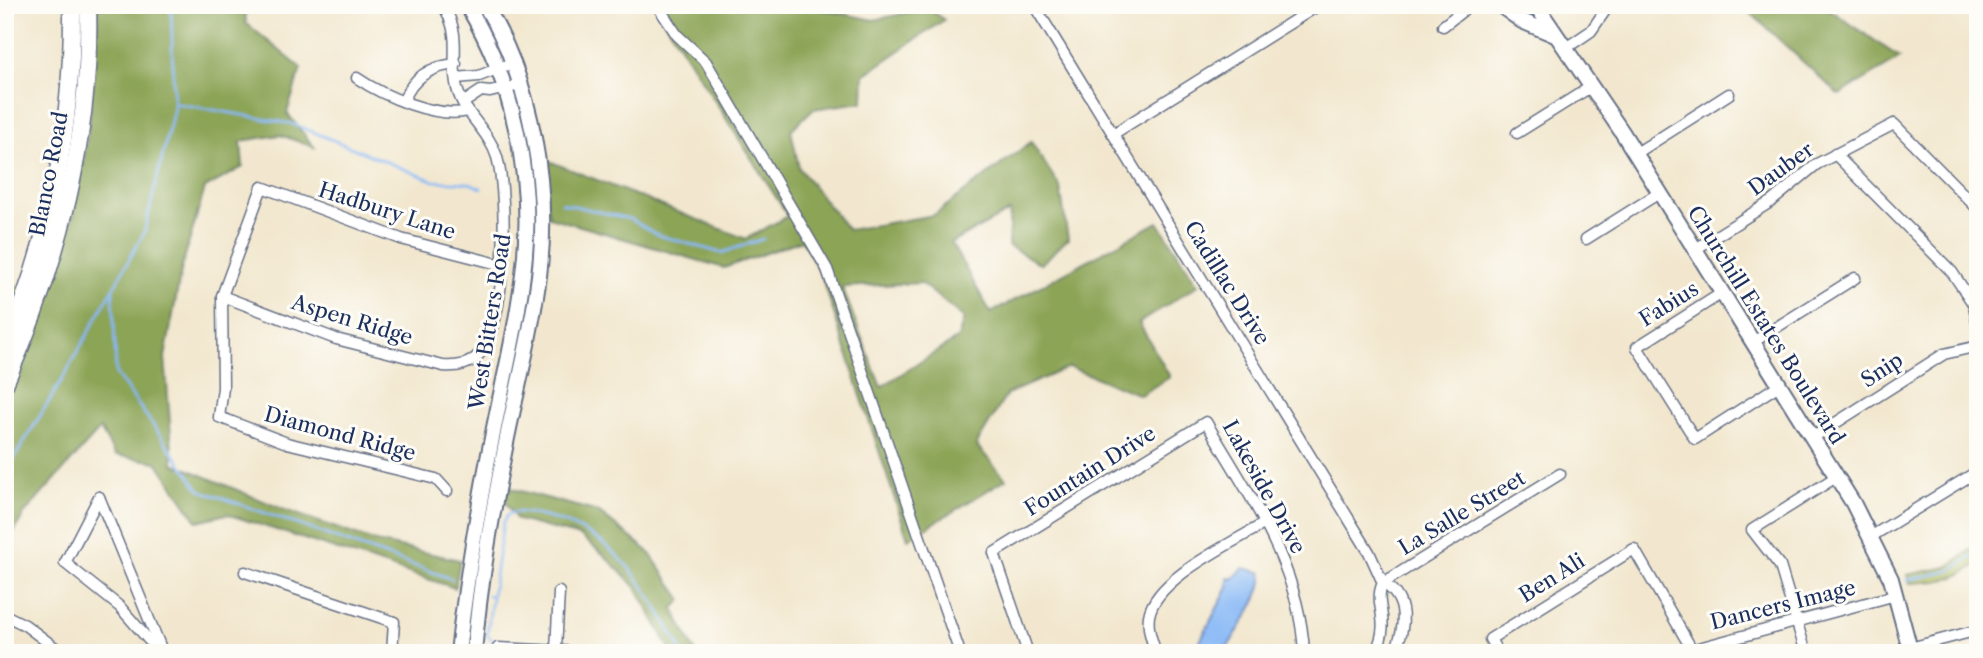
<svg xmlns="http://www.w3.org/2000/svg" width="1983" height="658" viewBox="0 0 1983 658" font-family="'Libre Caslon Text',serif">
<rect width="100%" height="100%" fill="#fdfcf7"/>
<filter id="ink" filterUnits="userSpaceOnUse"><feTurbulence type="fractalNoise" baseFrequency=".0143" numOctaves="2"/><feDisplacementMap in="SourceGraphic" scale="14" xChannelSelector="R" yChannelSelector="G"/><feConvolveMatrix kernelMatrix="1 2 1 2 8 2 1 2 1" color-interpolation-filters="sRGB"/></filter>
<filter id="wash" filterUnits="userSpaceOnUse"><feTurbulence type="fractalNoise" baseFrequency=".00686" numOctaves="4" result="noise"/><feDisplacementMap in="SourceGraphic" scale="28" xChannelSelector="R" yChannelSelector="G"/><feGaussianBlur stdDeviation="1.57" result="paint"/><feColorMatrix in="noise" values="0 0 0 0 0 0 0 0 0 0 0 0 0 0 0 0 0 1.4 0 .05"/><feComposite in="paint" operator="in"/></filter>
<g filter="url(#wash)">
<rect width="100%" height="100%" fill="#f2e7ce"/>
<!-- green -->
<path fill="#b1bd5f" stroke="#66765e" stroke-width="2" d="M 1978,545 L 1978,563 C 1958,581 1935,582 1910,583 L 1907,575 L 1948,567 Z"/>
<!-- forest -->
<g fill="#8ca456" stroke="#546a5a" stroke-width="2" fill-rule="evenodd">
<path d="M 98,5 L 245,5 L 246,23 L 301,68 L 287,113 L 314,147 L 280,135 L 241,141 L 243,167 L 205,188 L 182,266 L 165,357 L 173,463 L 285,510 L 376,542 L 460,560 L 455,588 L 227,514 L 197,521 L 157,462 L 115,455 L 100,429 L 24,514 L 5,548 L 5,282 L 49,298 C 83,204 94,105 98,5 Z"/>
<path d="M 654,5 L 799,5 L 874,20 L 928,8 L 944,20 L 864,75 L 863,102 L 813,109 L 791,130 L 799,168 L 848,230 L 934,215 L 1031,142 L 1060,187 L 1068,239 L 1041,264 L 1008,246 L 1010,211 L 951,243 L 991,313 L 1158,222 L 1198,285 L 1139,323 L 1170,377 L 1140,395 L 1069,367 L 1007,394 L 976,445 L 1006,479 L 908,539 L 822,277 L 802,240 L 724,268 L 549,217 L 539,157 L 746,239 L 788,216 ZM 921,283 L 964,318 L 958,338 L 881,387 L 842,287 Z"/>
<polygon points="1742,5 1823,5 1900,58 1839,95"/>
<polygon points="508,483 513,489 598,512 648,551 682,600 673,609 696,653 672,653 636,587 603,554 580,536 517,520 505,501"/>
</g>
<!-- water -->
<path fill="#8abaf6" stroke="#5274aa" stroke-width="2" d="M 1243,568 L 1261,572 C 1269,589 1234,635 1224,653 L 1194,653 L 1228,587 L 1228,578 L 1233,579 Z"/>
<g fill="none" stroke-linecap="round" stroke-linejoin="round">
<!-- stream -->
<g stroke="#8abaf6" stroke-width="2.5">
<polyline points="174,103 293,124 434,181 469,183 481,188"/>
<polyline points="562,203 630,219 658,235 721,253 763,239"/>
<polyline points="113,290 116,374 200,490 452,579"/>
<polyline points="5,473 62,380 144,233 174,108 171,5"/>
<polyline points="1907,580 1950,571 1978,553"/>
<path d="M 488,595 L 492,596 L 503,523 L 508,514 C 520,510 532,514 545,517 C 619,533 648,591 683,653"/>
<polyline points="492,598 487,634 493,641"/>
</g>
</g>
</g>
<g filter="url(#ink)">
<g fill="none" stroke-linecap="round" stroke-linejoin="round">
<defs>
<g id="street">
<polyline points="657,5 677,35 706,62 827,269 960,653"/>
<polyline points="1034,5 1369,552 1383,583"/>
<polyline points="1443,26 1470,5"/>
<polyline points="1566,48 1591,31 1609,5"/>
<path d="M 357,78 C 383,96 437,119 468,111"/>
<polyline points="456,78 479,76 512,63"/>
<path d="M 404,100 C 413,77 432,66 456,64"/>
<polyline points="463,103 481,91 490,92 520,85"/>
<polyline points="1517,133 1592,86"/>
<polyline points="1113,134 1319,5"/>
<polyline points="1635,154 1729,94"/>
<polyline points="1835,154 1952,272 1974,305 1978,326"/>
<polyline points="1586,239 1659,193"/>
<polyline points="1694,250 1772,201 1817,164 1894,124 1978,209"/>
<polyline points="1722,293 1637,347 1695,439 1779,385"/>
<path d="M 222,296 L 336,339 L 443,366 C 458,367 471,365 481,352 C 507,321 508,196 497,157 C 488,128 460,112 456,83 C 451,52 462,37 443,5"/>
<polyline points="1753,342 1855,278"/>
<polyline points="1812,438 1944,354 1978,346"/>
<polyline points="447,491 436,479 287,443 219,417 223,388 222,296 262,187 401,239 502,265"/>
<polyline points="99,497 65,563 120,607 160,653"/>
<polyline points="99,497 160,646"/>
<polyline points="1872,536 1978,471"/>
<polyline points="245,572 394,622 392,653"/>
<polyline points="1383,583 1560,474"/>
<path d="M 1383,583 C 1409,599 1406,628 1394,653"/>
<polyline points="5,615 25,625 62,653"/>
<polyline points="1910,648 1978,630"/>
<polyline points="556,650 559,592"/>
<polyline points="497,653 498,648 598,653"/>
<path d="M 1028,653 L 994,553 L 1206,422 C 1249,495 1300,566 1304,653"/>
<path d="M 1156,653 C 1152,641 1147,628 1149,616 C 1155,578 1233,543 1265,523"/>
<path d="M 1375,653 C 1393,619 1372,605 1383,583"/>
<polyline points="1498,653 1490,639 1634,549 1691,648"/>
<polyline points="1680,653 1896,595"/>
<polyline points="1806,653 1780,566 1752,530 1836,477"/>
</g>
<g id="secondary">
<polyline points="1500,5 1522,21 1555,35"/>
<polyline points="1536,5 1622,132 1853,503 1891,579 1911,653"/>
<path d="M 458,653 C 466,580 478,509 492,438 C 503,381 518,323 524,265 C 534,177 513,81 467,5"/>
<path d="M 474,653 C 480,580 493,509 507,438 C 518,384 532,331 539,276 C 550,187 532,83 485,5"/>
</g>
<g id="primary">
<path d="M 5,346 C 52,239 73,121 72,5"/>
<path d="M 5,384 C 58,266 92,135 88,5"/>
</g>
</defs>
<!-- street casing -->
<use href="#street" stroke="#666f85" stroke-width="13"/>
<!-- secondary casing -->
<use href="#secondary" stroke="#666f85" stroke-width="18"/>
<!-- primary casing -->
<use href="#primary" stroke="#666f85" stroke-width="19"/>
<!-- street -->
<use href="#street" stroke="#fff" stroke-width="10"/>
<!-- secondary -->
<use href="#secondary" stroke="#fff" stroke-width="14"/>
<!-- primary -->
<use href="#primary" stroke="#fff" stroke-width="16"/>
</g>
</g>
<g text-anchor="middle" stroke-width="6" stroke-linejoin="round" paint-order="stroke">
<!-- street labels -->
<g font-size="21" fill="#1b2f5e" stroke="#fdfcf7">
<text transform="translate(1781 169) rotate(-36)" y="7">Dauber</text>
<text transform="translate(49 174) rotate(-79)" y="7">Blanco Road</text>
<text transform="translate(387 211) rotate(18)" y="7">Hadbury Lane</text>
<text transform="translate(1227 283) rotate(58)" y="7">Cadillac Drive</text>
<text transform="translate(1669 304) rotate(-32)" y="7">Fabius</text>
<text transform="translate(352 320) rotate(17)" y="7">Aspen Ridge</text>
<text transform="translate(490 322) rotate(-81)" y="7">West Bitters Road</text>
<text transform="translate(1766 325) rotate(58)" y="7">Churchill Estates Boulevard</text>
<text transform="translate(1882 370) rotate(-33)" y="7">Snip</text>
<text transform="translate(340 434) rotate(15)" y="7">Diamond Ridge</text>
<text transform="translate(1090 471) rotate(-32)" y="7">Fountain Drive</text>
<text transform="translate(1264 487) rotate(61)" y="7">Lakeside Drive</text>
<text transform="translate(1462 513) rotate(-31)" y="7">La Salle Street</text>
<text transform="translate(1552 578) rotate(-32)" y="7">Ben Ali</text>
<text transform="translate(1783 605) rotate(-14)" y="7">Dancers Image</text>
</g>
</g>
<!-- margin -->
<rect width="1983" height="658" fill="none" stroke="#fdfcf7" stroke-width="28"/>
</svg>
